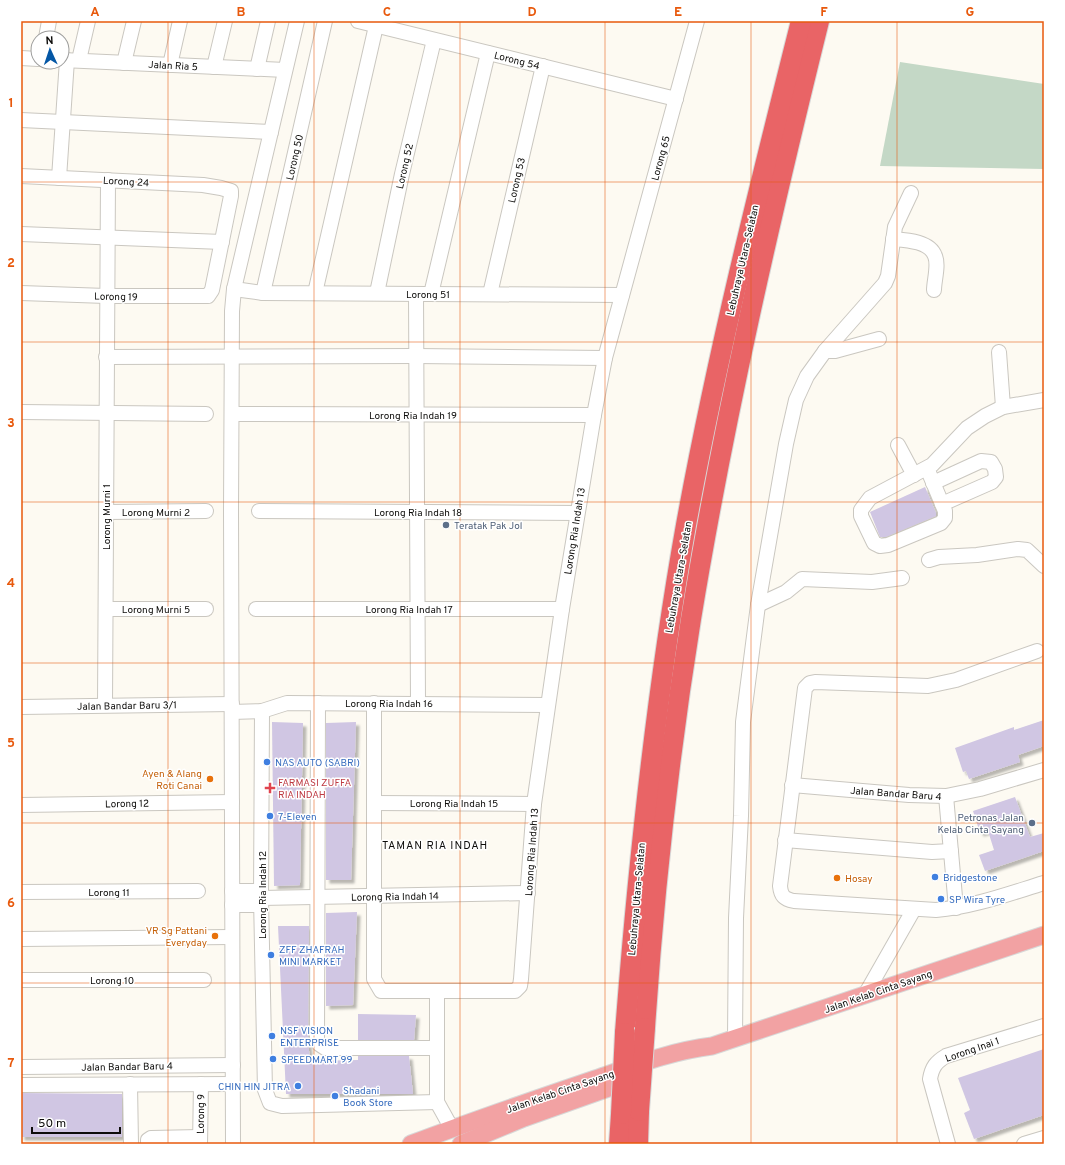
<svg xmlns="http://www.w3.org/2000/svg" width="1065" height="1165" viewBox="0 0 1065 1165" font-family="Overpass,sans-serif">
<defs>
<filter id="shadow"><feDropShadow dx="3.5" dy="3.5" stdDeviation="1" flood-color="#0004"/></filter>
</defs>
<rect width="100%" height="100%" fill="#fdfaf2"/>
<!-- green -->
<polygon fill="#c4d8c6" points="900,62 1044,84 1044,169 880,166"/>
<!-- building -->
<g fill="#d0c6e3" filter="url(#shadow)">
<polygon points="925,487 936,513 936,516 886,537 880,537 870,512"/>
<polygon points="1044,720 1044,746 1018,755 1020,762 969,779 966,771 963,772 955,748 1014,727 1014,730"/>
<polygon points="272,722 303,723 300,885 274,886"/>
<polygon points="356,722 351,880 326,880 326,723"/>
<polygon points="1015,797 1030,837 1044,833 1044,851 985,871 979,855 994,850 988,831 980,833 973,811"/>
<polygon points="357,912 353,1005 326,1006 326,913"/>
<polygon points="278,926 309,926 308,1040 310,1061 358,1060 358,1056 409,1056 413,1094 286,1094"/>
<polygon points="358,1014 416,1015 414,1040 358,1040"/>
<polygon points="1044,1049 1044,1115 974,1139 964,1113 970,1110 958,1078"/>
<polygon points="21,1093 122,1094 122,1137 21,1137"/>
</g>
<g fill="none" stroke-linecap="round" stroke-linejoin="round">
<defs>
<g id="minor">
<polyline points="358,21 676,99"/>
<polyline points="46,38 49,21"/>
<polyline points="21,58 38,59"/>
<polyline points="62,60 285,70"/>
<polyline points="79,60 88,21"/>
<polyline points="124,63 134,21"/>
<polyline points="170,65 180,21"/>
<polyline points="214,67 225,21"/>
<polyline points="257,69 268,21"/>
<polyline points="21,120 271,132"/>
<polyline points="21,176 203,185 221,188 231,191 231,196 212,290 208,296 106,296 21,293"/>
<polyline points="59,178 67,60"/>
<polyline points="21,234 222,242"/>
<path d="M 893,239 C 906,240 930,241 935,256 C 939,265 934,281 934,290"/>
<polyline points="234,289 263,293 622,295"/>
<polyline points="263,293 325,21"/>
<polyline points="315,293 376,26"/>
<polyline points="377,293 402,174 434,40"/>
<polyline points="416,294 418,703"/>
<polyline points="431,294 488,53"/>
<polyline points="490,294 543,66"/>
<polyline points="825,351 835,351 879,339"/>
<polyline points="999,352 1003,407"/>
<polyline points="106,357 416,356 605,358"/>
<polyline points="21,412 206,414"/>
<polyline points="232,414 594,415"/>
<polyline points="898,445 914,475"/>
<polyline points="927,468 945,511 945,518 941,523 888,545 880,546 874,543 861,516 861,510 870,498 932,465 967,428 985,416 1003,407 1044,400"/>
<polyline points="933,483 981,461 991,462 995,469 996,477 992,482 942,504"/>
<polyline points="259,511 577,513"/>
<polyline points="107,512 206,511"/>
<polyline points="929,560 939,557 977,555 1018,549 1027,550 1044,566"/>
<polyline points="758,605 786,592 802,579 872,582 902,578"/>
<polyline points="106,609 206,609"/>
<polyline points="256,609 562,609"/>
<path d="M 1037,651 L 956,680 L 928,686 L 815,682 L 810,683 L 805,688 L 780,886 C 781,896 784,899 794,901 L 936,910 C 973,907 1008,894 1044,883"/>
<polyline points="318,703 317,1040 319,1044 325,1048 436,1048"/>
<polyline points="374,703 374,979 381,991 515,991 520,986 521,979 534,804 562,609 594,415 605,358 697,21"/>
<polyline points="105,705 108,180"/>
<polyline points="21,707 232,704"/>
<polyline points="262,711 261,898 265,1090 270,1103 282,1106 437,1102"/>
<polyline points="232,712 262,711 287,703 547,705"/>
<polyline points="792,785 909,795 946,796 980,789 1044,770"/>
<polyline points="946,796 956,908"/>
<polyline points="374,803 534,804"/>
<polyline points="21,805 232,802"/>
<polyline points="785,840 932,852 951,851"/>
<polyline points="232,891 261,891"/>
<polyline points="21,892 198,891"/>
<polyline points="261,898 528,893"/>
<polyline points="232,905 261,905"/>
<polyline points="21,939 232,937"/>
<polyline points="21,980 204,980"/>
<polyline points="437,991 437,1102 452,1129"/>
<polyline points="865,995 914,909"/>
<polyline points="735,1039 736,918 741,816 743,722 758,605 786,444 796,400 807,376 825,351 885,283 888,276 895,227 911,193"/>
<polyline points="21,1067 233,1065"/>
<polyline points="130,1084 131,1144"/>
<polyline points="21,1085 233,1084"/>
<polyline points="148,1144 148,1140 151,1138 200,1137"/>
<polyline points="200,1144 201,1084"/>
<polyline points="233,1144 231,511 232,311 234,289 297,21"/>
<path d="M 948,1144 L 930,1079 C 932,1067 936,1062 946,1056 L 1044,1026"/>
<polyline points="1024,1144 1044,1138"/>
</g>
<g id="major">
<path d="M 411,1144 C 472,1121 533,1100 595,1079 C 633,1066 671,1051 712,1046 L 1044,935"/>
<polyline points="461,1144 524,1118 634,1079"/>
</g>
<g id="highway">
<path d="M 645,1028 C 654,891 669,755 691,619 C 724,418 770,219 819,21"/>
<path d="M 625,1033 C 638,862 656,693 686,525 C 717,355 759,188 801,21"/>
<polyline points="619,1144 621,1114"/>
<polyline points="638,1144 639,1111"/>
</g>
</defs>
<!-- minor casing -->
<use href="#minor" stroke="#cac7c0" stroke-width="16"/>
<!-- major casing -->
<use href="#major" stroke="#d8d8d8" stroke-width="19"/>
<!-- highway casing -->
<use href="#highway" stroke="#d8d8d8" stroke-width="22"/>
<!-- minor -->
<use href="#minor" stroke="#fff" stroke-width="14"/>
<!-- major -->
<use href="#major" stroke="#f2a2a3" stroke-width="17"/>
<!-- highway -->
<use href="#highway" stroke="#e96466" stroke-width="20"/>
<defs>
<g id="highway-bridge">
<polyline points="639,1111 645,1028"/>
<polyline points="621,1114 625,1033"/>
</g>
</defs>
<!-- highway-bridge casing -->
<use href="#highway-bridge" stroke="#d8d8d8" stroke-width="22" stroke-linecap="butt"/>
<!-- highway-bridge -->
<use href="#highway-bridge" stroke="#e96466" stroke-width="20"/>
</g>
<!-- grid -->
<path fill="none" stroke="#e8590c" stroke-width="1" stroke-opacity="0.55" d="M 168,21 L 168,1144M 314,21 L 314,1144M 460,21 L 460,1144M 605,21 L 605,1144M 751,21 L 751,1144M 897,21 L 897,1144M 21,182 L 1044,182M 21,342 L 1044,342M 21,502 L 1044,502M 21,663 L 1044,663M 21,823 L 1044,823M 21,983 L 1044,983"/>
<!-- markers -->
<g fill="#5c6f8a" stroke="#fff" stroke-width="1.5">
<circle cx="446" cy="525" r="4"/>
<circle cx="1032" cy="823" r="4"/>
</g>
<g fill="#3f7fe0" stroke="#fff" stroke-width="1.5">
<circle cx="267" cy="762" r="4"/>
<circle cx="270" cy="816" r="4"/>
<circle cx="935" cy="877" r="4"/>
<circle cx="941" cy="899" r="4"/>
<circle cx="271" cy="955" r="4"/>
<circle cx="272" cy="1036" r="4"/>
<circle cx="273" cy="1059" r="4"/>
<circle cx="298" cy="1086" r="4"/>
<circle cx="335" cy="1096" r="4"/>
</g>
<g fill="#e8710a" stroke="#fff" stroke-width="1.5">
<circle cx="210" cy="779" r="4"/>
<circle cx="837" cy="878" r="4"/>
<circle cx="215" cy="936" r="4"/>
</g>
<path fill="#e0444e" stroke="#fff" stroke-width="1.5" d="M268 782h4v4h4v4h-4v4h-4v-4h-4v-4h4z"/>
<g text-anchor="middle" stroke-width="3" stroke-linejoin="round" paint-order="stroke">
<!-- street labels -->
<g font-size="10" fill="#0d0c0a" stroke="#fff">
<text transform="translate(517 60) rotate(14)" y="4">Lorong 54</text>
<text transform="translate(173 65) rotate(3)" y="4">Jalan Ria 5</text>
<text transform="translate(294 157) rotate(-77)" y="4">Lorong 50</text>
<text transform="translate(660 158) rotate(-75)" y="4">Lorong 65</text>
<text transform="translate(404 166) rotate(-77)" y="4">Lorong 52</text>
<text transform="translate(516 180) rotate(-77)" y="4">Lorong 53</text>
<text transform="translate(126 181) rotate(3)" y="4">Lorong 24</text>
<text transform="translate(742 260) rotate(-77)" y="4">Lebuhraya Utara–Selatan</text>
<text x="428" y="298">Lorong 51</text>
<text transform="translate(116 296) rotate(1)" y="4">Lorong 19</text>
<text x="413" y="419">Lorong Ria Indah 19</text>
<text x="156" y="516">Lorong Murni 2</text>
<text x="418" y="516">Lorong Ria Indah 18</text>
<text transform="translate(106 517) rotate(-90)" y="4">Lorong Murni 1</text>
<text transform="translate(574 531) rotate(-81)" y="4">Lorong Ria Indah 13</text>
<text transform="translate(678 577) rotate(-80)" y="4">Lebuhraya Utara–Selatan</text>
<text x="156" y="613">Lorong Murni 5</text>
<text x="409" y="613">Lorong Ria Indah 17</text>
<text x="389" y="707">Lorong Ria Indah 16</text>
<text transform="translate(127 705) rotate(-1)" y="4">Jalan Bandar Baru 3/1</text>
<text transform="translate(896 793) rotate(4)" y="4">Jalan Bandar Baru 4</text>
<text transform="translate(127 803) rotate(-1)" y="4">Lorong 12</text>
<text x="454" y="807">Lorong Ria Indah 15</text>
<text transform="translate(531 852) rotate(-86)" y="4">Lorong Ria Indah 13</text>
<text x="109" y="896">Lorong 11</text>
<text transform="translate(262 895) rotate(-90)" y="4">Lorong Ria Indah 12</text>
<text transform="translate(395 896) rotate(-1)" y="4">Lorong Ria Indah 14</text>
<text transform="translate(636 899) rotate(-85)" y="4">Lebuhraya Utara–Selatan</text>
<text x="112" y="984">Lorong 10</text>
<text transform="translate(878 991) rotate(-19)" y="4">Jalan Kelab Cinta Sayang</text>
<text transform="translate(972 1049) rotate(-19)" y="4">Lorong Inai 1</text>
<text transform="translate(127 1066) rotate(-1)" y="4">Jalan Bandar Baru 4</text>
<text transform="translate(560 1091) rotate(-19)" y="4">Jalan Kelab Cinta Sayang</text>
<text transform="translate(200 1114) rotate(-89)" y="4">Lorong 9</text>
</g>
<!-- service labels -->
<g font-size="10" fill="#4e5e75" stroke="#fff" text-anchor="start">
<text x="454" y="529">Teratak Pak Jol</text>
<text x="1024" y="821" text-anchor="end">Petronas Jalan<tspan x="1024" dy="12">Kelab Cinta Sayang</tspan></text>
</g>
<!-- shop labels -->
<g font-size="10" fill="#366cbe" stroke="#fff" text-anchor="start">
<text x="275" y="766">NAS AUTO (SABRI)</text>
<text x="278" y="820">7-Eleven</text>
<text x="943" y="881">Bridgestone</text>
<text x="949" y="903">SP Wira Tyre</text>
<text x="279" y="953">ZFF ZHAFRAH<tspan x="279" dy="12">MINI MARKET</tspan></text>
<text x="280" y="1034">NSF VISION<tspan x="280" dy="12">ENTERPRISE</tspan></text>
<text x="281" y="1063">SPEEDMART 99</text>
<text x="290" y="1090" text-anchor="end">CHIN HIN JITRA</text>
<text x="343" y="1094">Shadani<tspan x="343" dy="12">Book Store</tspan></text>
</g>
<!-- food labels -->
<g font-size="10" fill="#c56008" stroke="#fff" text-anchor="end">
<text x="202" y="777">Ayen &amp; Alang<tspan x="202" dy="12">Roti Canai</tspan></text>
<text x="845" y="882" text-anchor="start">Hosay</text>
<text x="207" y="934">VR Sg Pattani<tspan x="207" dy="12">Everyday</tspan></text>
</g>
<!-- health labels -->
<g font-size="10" fill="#be3a42" stroke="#fff" text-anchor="start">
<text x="278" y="786">FARMASI ZUFFA<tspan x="278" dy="12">RIA INDAH</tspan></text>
</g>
<!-- neighbourhood labels -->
<g font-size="11" letter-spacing="1" fill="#0d0c0a" stroke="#fff">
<text x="435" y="849">TAMAN RIA INDAH</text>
</g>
</g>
<!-- border -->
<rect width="1065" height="1165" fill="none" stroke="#ffffff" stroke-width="44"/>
<!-- north arrow -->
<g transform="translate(50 50) rotate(357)"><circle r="19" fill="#ffffff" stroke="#9e9e9d"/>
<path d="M0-3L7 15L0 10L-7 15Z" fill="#0457a5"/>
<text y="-6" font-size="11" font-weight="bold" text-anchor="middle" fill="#0d0c0a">N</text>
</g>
<!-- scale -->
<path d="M32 1127v6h88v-6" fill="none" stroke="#0d0c0a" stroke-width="2"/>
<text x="38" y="1127" font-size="12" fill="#0d0c0a" stroke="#ffffff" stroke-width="3" paint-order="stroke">50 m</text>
<rect x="22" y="22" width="1021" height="1121" fill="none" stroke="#e8590c" stroke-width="1.5"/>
<g font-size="13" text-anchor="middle" font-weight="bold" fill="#e8590c">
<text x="95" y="16">A</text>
<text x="241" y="16">B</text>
<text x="387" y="16">C</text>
<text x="532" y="16">D</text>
<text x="678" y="16">E</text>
<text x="824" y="16">F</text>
<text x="970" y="16">G</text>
<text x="11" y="107">1</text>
<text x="11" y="267">2</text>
<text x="11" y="427">3</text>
<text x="11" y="587">4</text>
<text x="11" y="747">5</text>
<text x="11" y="907">6</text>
<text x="11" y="1067">7</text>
</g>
</svg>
